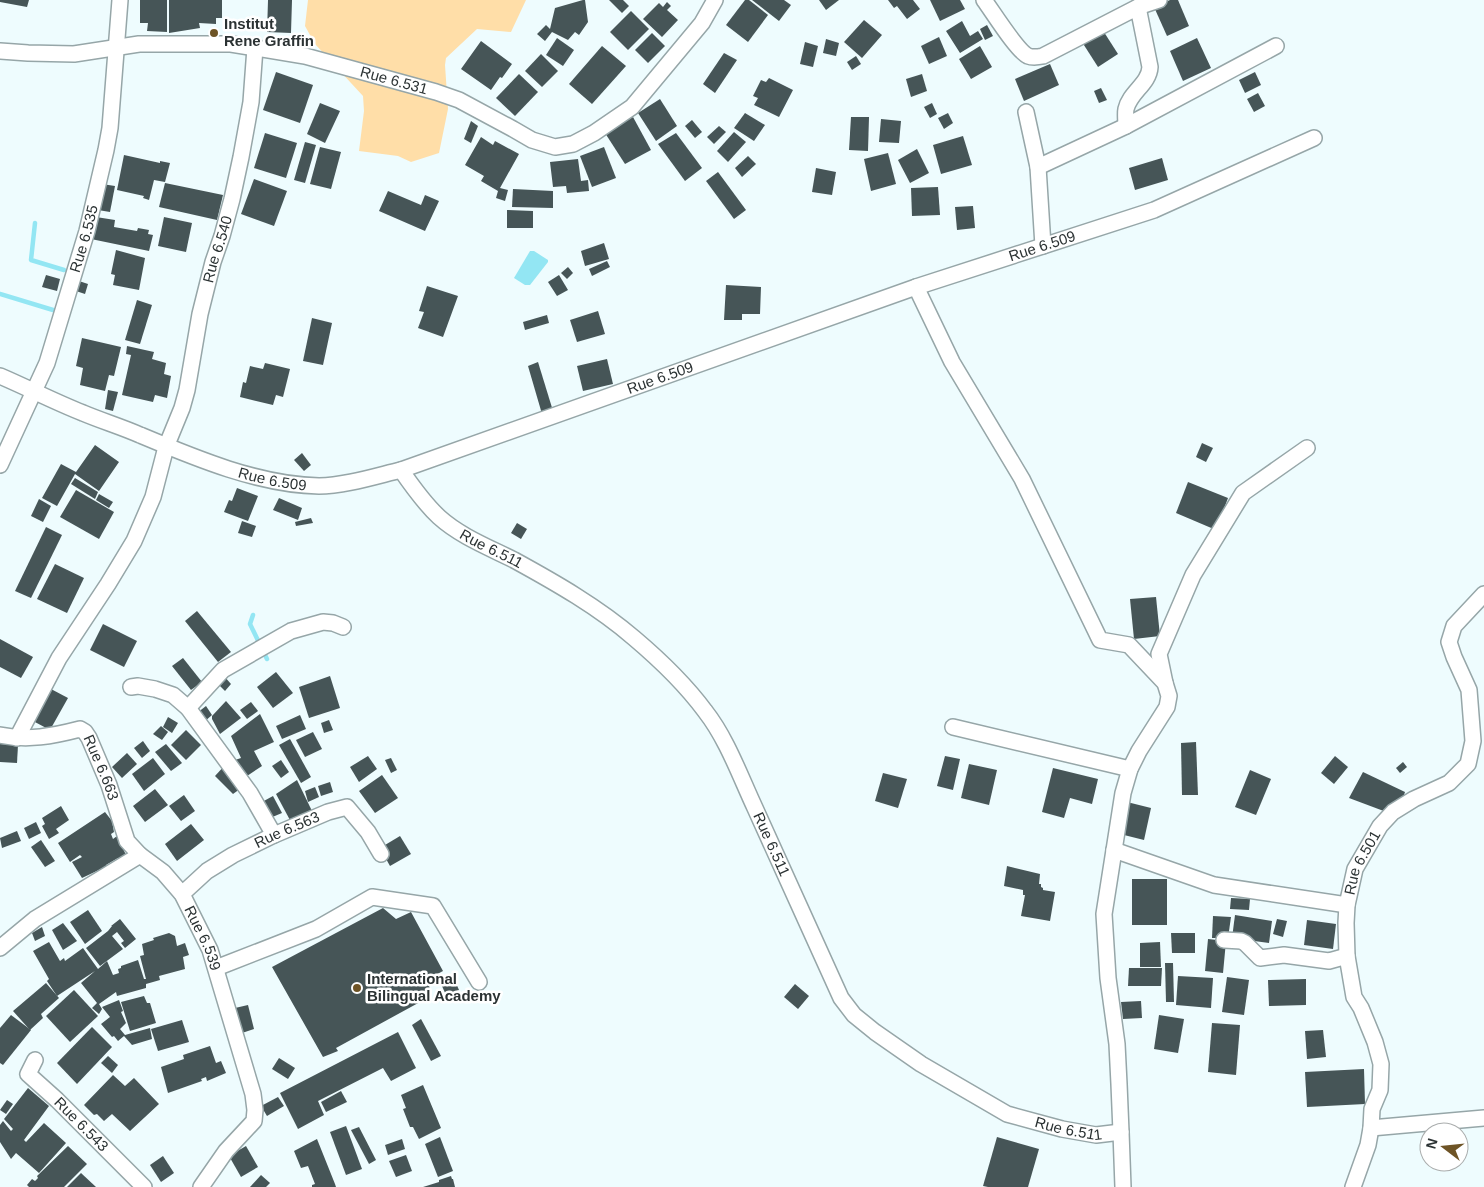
<svg xmlns="http://www.w3.org/2000/svg" width="1484" height="1187" viewBox="0 0 1484 1187" font-family="Helvetica,sans-serif">
<rect width="100%" height="100%" fill="#eefcfe"/>
<!-- green -->
<polygon fill="#ffdea8" points="308,0 526,0 511,32 477,29 446,58 445,65 448,109 439,153 411,162 398,156 359,151 364,111 363,96 315,44 305,26"/>
<!-- water -->
<polygon fill="#93e6f3" points="530,251 534,251 548,260 548,262 530,285 525,285 514,278"/>
<g fill="none" stroke-linecap="round" stroke-linejoin="round">
<!-- stream -->
<g stroke="#93e6f3" stroke-width="4.5">
<polyline points="35,223 31,260 64,270"/>
<polyline points="0,294 53,310"/>
<polyline points="253,615 250,624 267,659"/>
</g>
</g>
<!-- building -->
<g fill="#465557">
<polygon points="0,0 29,0 27,7 0,2"/>
<polygon points="140,0 167,0 167,32 147,31 148,23 140,23"/>
<polygon points="169,0 222,0 222,18 216,18 216,24 199,23 200,28 169,33"/>
<polygon points="268,0 292,0 291,33 267,32"/>
<polygon points="583,0 585,0 588,22 579,35 575,32 568,40 552,32 545,41 537,34 546,25 550,29 555,8"/>
<polygon points="609,0 623,0 629,6 622,13"/>
<polygon points="745,0 749,0 768,15 748,42 726,25"/>
<polygon points="752,0 784,0 791,5 779,21"/>
<polygon points="819,0 839,0 826,10"/>
<polygon points="888,0 913,0 920,9 907,19 897,6 894,8"/>
<polygon points="930,0 960,0 965,9 940,21"/>
<polygon points="1170,0 1178,0 1189,26 1167,36 1154,7"/>
<polygon points="667,2 671,6 667,10 678,20 662,37 643,19 659,3 663,7"/>
<polygon points="631,11 649,29 628,50 610,32"/>
<polygon points="864,20 882,35 862,58 844,42"/>
<polygon points="962,21 970,36 978,31 983,39 960,53 946,31"/>
<polygon points="987,25 993,36 985,40 980,29"/>
<polygon points="1102,29 1118,54 1098,67 1082,42"/>
<polygon points="652,33 665,46 648,63 635,50"/>
<polygon points="939,37 947,56 929,64 921,46"/>
<polygon points="557,38 574,50 563,66 546,55"/>
<polygon points="1197,38 1211,68 1183,81 1170,51"/>
<polygon points="826,39 839,43 836,56 823,53"/>
<polygon points="481,41 512,64 502,78 500,77 491,90 461,69"/>
<polygon points="805,42 818,46 813,67 800,64"/>
<polygon points="602,46 626,66 592,104 569,84"/>
<polygon points="980,46 992,67 971,79 959,59"/>
<polygon points="724,53 737,60 715,93 703,84"/>
<polygon points="541,54 558,71 542,87 525,71"/>
<polygon points="856,56 861,64 852,70 847,62"/>
<polygon points="1050,64 1059,85 1024,101 1015,79"/>
<polygon points="276,72 313,85 300,123 263,110"/>
<polygon points="1255,72 1261,85 1245,93 1239,80"/>
<polygon points="519,74 538,92 515,116 496,98"/>
<polygon points="922,74 927,91 911,97 906,79"/>
<polygon points="769,78 793,90 779,117 754,105 758,98 753,96 761,80 766,82"/>
<polygon points="1101,88 1107,100 1099,103 1094,91"/>
<polygon points="1258,93 1265,106 1254,112 1247,99"/>
<polygon points="660,99 677,126 656,141 638,113"/>
<polygon points="320,103 340,111 325,143 307,134"/>
<polygon points="932,103 937,114 930,118 924,107"/>
<polygon points="745,113 765,125 754,141 734,128"/>
<polygon points="948,113 953,123 944,129 938,118"/>
<polygon points="633,117 651,150 625,164 605,133"/>
<polygon points="851,117 869,117 868,151 849,150"/>
<polygon points="881,119 901,121 899,143 879,142"/>
<polygon points="692,120 702,132 695,138 685,126"/>
<polygon points="471,121 478,126 471,143 464,139"/>
<polygon points="719,126 726,132 714,144 707,137"/>
<polygon points="734,132 746,142 728,162 717,151"/>
<polygon points="265,133 297,143 286,178 254,168"/>
<polygon points="676,133 702,168 685,181 658,144"/>
<polygon points="963,136 972,165 941,174 933,145"/>
<polygon points="481,137 493,145 495,141 519,154 500,188 508,190 505,201 496,198 498,191 481,181 484,176 465,165"/>
<polygon points="305,142 316,145 305,183 294,180"/>
<polygon points="320,147 341,152 331,189 310,184"/>
<polygon points="604,147 616,178 592,187 580,156"/>
<polygon points="917,149 929,173 910,183 898,160"/>
<polygon points="888,153 896,184 871,191 864,159"/>
<polygon points="124,155 160,163 160,161 170,163 165,182 154,180 149,200 143,198 144,196 117,190"/>
<polygon points="748,156 756,164 742,177 735,168"/>
<polygon points="1162,158 1168,180 1135,190 1129,168"/>
<polygon points="578,159 581,181 588,180 589,191 567,193 566,186 553,187 550,162"/>
<polygon points="816,168 836,172 832,195 812,192"/>
<polygon points="718,172 746,210 734,219 706,181"/>
<polygon points="254,179 287,191 274,226 241,214"/>
<polygon points="165,183 223,195 217,220 159,207"/>
<polygon points="102,184 115,186 110,212 98,210"/>
<polygon points="938,187 940,215 912,216 911,188"/>
<polygon points="513,189 553,191 553,208 512,207"/>
<polygon points="388,191 421,205 425,195 439,201 425,231 379,211"/>
<polygon points="973,206 975,228 957,230 955,207"/>
<polygon points="507,210 533,211 533,228 507,228"/>
<polygon points="96,217 115,220 114,227 137,231 138,228 149,230 148,234 153,235 149,251 91,239"/>
<polygon points="164,217 192,223 186,252 158,246"/>
<polygon points="604,243 609,259 585,266 581,251"/>
<polygon points="116,250 145,258 139,290 113,285 115,275 111,274"/>
<polygon points="607,261 610,267 592,276 589,269"/>
<polygon points="568,267 573,273 567,279 561,273"/>
<polygon points="46,275 60,279 57,291 42,287"/>
<polygon points="559,275 568,290 557,296 548,282"/>
<polygon points="79,281 88,284 85,294 76,291"/>
<polygon points="726,285 761,287 760,314 742,314 742,320 724,320"/>
<polygon points="427,286 458,296 443,337 418,328 424,312 419,311"/>
<polygon points="137,300 152,305 140,344 125,340"/>
<polygon points="598,311 605,334 577,342 570,320"/>
<polygon points="547,315 549,323 525,330 523,322"/>
<polygon points="312,318 332,323 323,365 303,361"/>
<polygon points="82,338 121,347 114,376 109,375 105,391 80,385 83,368 76,366"/>
<polygon points="127,346 154,352 152,359 166,363 164,374 171,376 167,398 155,395 153,402 122,395 131,355 126,354"/>
<polygon points="607,359 613,384 583,391 577,366"/>
<polygon points="538,362 553,411 542,414 528,366"/>
<polygon points="265,363 290,369 283,397 276,395 273,405 240,397 243,382 246,383 250,366 263,369"/>
<polygon points="108,390 118,392 113,411 105,409"/>
<polygon points="1202,443 1213,448 1206,462 1196,457"/>
<polygon points="95,445 119,462 99,491 75,474 57,506 42,498 61,464 76,472"/>
<polygon points="302,453 311,465 304,471 294,460"/>
<polygon points="75,478 98,492 95,499 71,484"/>
<polygon points="1188,482 1228,498 1216,530 1176,513"/>
<polygon points="237,488 258,496 248,521 224,512 229,500 232,501"/>
<polygon points="76,490 114,512 99,539 60,517"/>
<polygon points="99,494 113,502 109,508 96,500"/>
<polygon points="279,498 302,508 298,520 273,510"/>
<polygon points="39,499 51,506 43,522 31,516"/>
<polygon points="311,518 313,523 296,526 295,522"/>
<polygon points="242,521 256,526 252,537 238,533"/>
<polygon points="517,523 527,529 521,539 511,533"/>
<polygon points="46,527 62,535 31,598 15,591"/>
<polygon points="55,564 84,578 67,613 37,599"/>
<polygon points="1156,597 1160,636 1134,639 1130,599"/>
<polygon points="197,611 231,652 218,662 185,621"/>
<polygon points="103,624 137,641 124,667 90,650"/>
<polygon points="0,639 33,657 21,678 0,667"/>
<polygon points="183,658 202,682 191,690 172,666"/>
<polygon points="276,672 293,693 273,708 257,687"/>
<polygon points="224,676 231,684 225,691 217,683"/>
<polygon points="330,676 340,708 309,718 299,687"/>
<polygon points="51,689 68,698 50,730 33,721"/>
<polygon points="226,701 241,718 220,734 212,719 212,716"/>
<polygon points="251,702 258,711 247,719 240,710"/>
<polygon points="206,706 212,715 204,722 197,713"/>
<polygon points="260,714 274,742 254,751 262,766 244,778 235,760 241,758 231,736"/>
<polygon points="300,715 306,729 282,739 276,726"/>
<polygon points="168,717 178,723 172,733 163,727"/>
<polygon points="329,720 333,730 324,733 321,723"/>
<polygon points="161,726 168,732 162,740 153,734"/>
<polygon points="186,730 201,745 186,760 171,745"/>
<polygon points="313,732 322,749 305,757 296,740"/>
<polygon points="290,739 311,777 301,783 279,745"/>
<polygon points="143,741 150,751 142,758 134,748"/>
<polygon points="1196,742 1198,795 1182,795 1181,743"/>
<polygon points="0,744 18,745 17,763 0,762"/>
<polygon points="166,744 182,763 171,771 155,752"/>
<polygon points="127,753 137,764 122,778 112,767"/>
<polygon points="368,756 377,769 359,782 350,767"/>
<polygon points="945,756 960,759 953,790 937,786"/>
<polygon points="1335,756 1348,767 1334,784 1321,773"/>
<polygon points="153,758 165,774 144,791 132,774"/>
<polygon points="391,758 397,770 391,773 385,760"/>
<polygon points="281,760 289,772 281,778 272,766"/>
<polygon points="1403,762 1407,767 1400,773 1396,768"/>
<polygon points="226,764 244,786 233,794 215,776"/>
<polygon points="969,764 997,770 989,805 961,798"/>
<polygon points="1053,768 1098,779 1092,804 1070,798 1064,818 1042,812"/>
<polygon points="1250,770 1271,779 1256,815 1235,807"/>
<polygon points="1363,772 1405,792 1397,816 1349,798"/>
<polygon points="883,773 907,779 898,808 875,801"/>
<polygon points="382,775 398,798 375,813 359,791"/>
<polygon points="297,780 312,811 291,822 276,794"/>
<polygon points="330,782 333,792 321,796 318,786"/>
<polygon points="315,787 319,797 308,802 305,791"/>
<polygon points="155,789 168,805 145,822 133,806"/>
<polygon points="184,795 195,811 181,821 169,806"/>
<polygon points="273,796 282,813 270,818 262,802"/>
<polygon points="1127,802 1151,808 1144,840 1120,834"/>
<polygon points="61,806 69,820 56,829 59,833 49,839 42,826 45,824 42,818"/>
<polygon points="105,812 112,821 114,832 111,834 113,839 117,836 126,855 121,861 118,858 106,865 108,868 103,870 101,869 82,878 72,862 82,857 80,855 70,862 58,843"/>
<polygon points="36,822 41,833 29,839 24,828"/>
<polygon points="191,824 204,840 177,861 165,844"/>
<polygon points="17,831 21,841 2,848 0,838"/>
<polygon points="400,836 411,854 390,866 380,848"/>
<polygon points="41,840 55,861 45,867 31,847"/>
<polygon points="1007,866 1040,874 1039,884 1041,884 1041,887 1043,888 1043,890 1055,892 1050,921 1021,916 1025,895 1023,895 1023,890 1004,886"/>
<rect x="1132" y="879" width="35" height="46"/>
<polygon points="1231,898 1250,899 1249,910 1230,909"/>
<polygon points="383,908 396,919 411,912 443,971 428,979 431,996 336,1048 338,1051 323,1057 272,967"/>
<polygon points="88,910 102,931 85,944 70,922"/>
<polygon points="1235,915 1272,921 1269,943 1232,938"/>
<polygon points="1213,916 1231,917 1228,938 1212,938"/>
<polygon points="120,919 136,939 125,948 121,943 124,941 117,932 112,936 123,949 100,966 86,948 108,931 112,926 111,926"/>
<polygon points="1277,919 1287,921 1283,937 1273,934"/>
<polygon points="1307,920 1336,924 1333,949 1304,945"/>
<polygon points="63,923 77,941 63,950 52,930"/>
<polygon points="42,927 45,936 35,941 32,933"/>
<polygon points="169,933 175,936 177,946 185,943 189,955 183,957 185,969 159,976 160,980 146,984 146,988 117,996 116,992 99,1004 102,1009 99,1014 92,1008 97,1003 81,983 95,971 57,996 47,981 49,979 33,951 49,942 60,961 64,958 65,961 83,948 98,969 107,961 113,975 119,973 118,969 121,968 121,966 138,960 144,979 146,979 140,956 144,955 142,944 154,940 153,938"/>
<polygon points="1171,933 1195,933 1195,953 1172,953"/>
<polygon points="1208,939 1226,941 1223,973 1205,971"/>
<polygon points="1160,942 1161,967 1140,967 1140,943"/>
<polygon points="1165,963 1173,963 1174,1002 1166,1002"/>
<polygon points="1129,968 1162,968 1161,986 1128,986"/>
<polygon points="1178,976 1213,978 1211,1008 1176,1005"/>
<polygon points="1227,977 1249,980 1244,1015 1222,1012"/>
<polygon points="1306,979 1306,1005 1269,1006 1268,980"/>
<polygon points="455,981 459,990 446,995 442,986"/>
<polygon points="46,983 59,998 41,1014 43,1018 30,1030 13,1011"/>
<polygon points="795,984 809,996 798,1009 784,997"/>
<polygon points="74,990 98,1016 70,1042 46,1016"/>
<polygon points="144,996 147,1003 150,1003 156,1023 130,1031 121,1002"/>
<polygon points="119,1000 123,1011 121,1012 126,1023 120,1029 125,1035 150,1028 152,1039 132,1045 124,1036 118,1041 114,1036 112,1037 101,1024 110,1017 102,1007"/>
<polygon points="1141,1001 1142,1018 1123,1019 1121,1002"/>
<polygon points="248,1005 254,1029 242,1033 235,1008"/>
<polygon points="11,1015 31,1030 3,1065 0,1063 0,1028"/>
<polygon points="1159,1015 1184,1019 1178,1053 1154,1049"/>
<polygon points="421,1019 441,1056 431,1061 412,1025"/>
<polygon points="182,1020 189,1042 158,1051 151,1029"/>
<polygon points="1212,1023 1240,1025 1236,1075 1208,1072"/>
<polygon points="92,1027 112,1047 77,1084 57,1063"/>
<polygon points="1323,1030 1326,1057 1307,1059 1305,1031"/>
<polygon points="398,1032 416,1068 391,1081 383,1068 318,1101 324,1115 298,1129 280,1093"/>
<polygon points="210,1046 216,1063 221,1061 226,1073 207,1081 206,1077 201,1079 202,1081 168,1093 161,1067 184,1059 183,1055"/>
<polygon points="108,1056 118,1065 112,1073 101,1063"/>
<polygon points="279,1058 295,1068 288,1079 272,1069"/>
<polygon points="1364,1069 1365,1104 1307,1107 1305,1072"/>
<polygon points="113,1075 125,1086 134,1078 159,1104 130,1131 112,1114 104,1121 97,1114 94,1115 84,1105"/>
<polygon points="423,1085 441,1128 419,1139 413,1127 410,1127 403,1109 406,1108 401,1095"/>
<polygon points="28,1088 49,1106 24,1140 26,1142 44,1123 66,1143 39,1173 16,1153 11,1159 0,1142 0,1125 3,1121 11,1131 13,1129 4,1119"/>
<polygon points="341,1091 347,1102 326,1112 321,1102"/>
<polygon points="278,1097 284,1106 267,1116 261,1106"/>
<polygon points="7,1100 13,1104 6,1114 0,1110"/>
<polygon points="346,1126 362,1169 346,1175 330,1132"/>
<polygon points="359,1127 376,1160 369,1164 351,1130"/>
<polygon points="440,1137 453,1171 438,1177 425,1144"/>
<polygon points="997,1137 1039,1149 1028,1187 988,1187 983,1186"/>
<polygon points="317,1139 335,1184 336,1187 312,1187 312,1185 315,1184 308,1166 301,1168 294,1151"/>
<polygon points="402,1139 405,1149 388,1155 385,1145"/>
<polygon points="68,1146 87,1164 64,1187 29,1187 27,1185 32,1179 35,1181 38,1178 37,1176"/>
<polygon points="246,1146 258,1167 241,1177 229,1156"/>
<polygon points="406,1155 412,1171 396,1177 389,1161"/>
<polygon points="163,1156 174,1173 161,1182 150,1165"/>
<polygon points="81,1173 96,1187 67,1187"/>
<polygon points="261,1175 270,1183 266,1187 250,1187"/>
<polygon points="451,1176 452,1179 453,1179 455,1187 423,1187 439,1182 439,1180"/>
</g>
<g fill="none" stroke-linecap="round" stroke-linejoin="round">
<defs>
<g id="street">
<path d="M 984,0 C 993,12 1017,51 1028,56 C 1033,58 1038,57 1043,56 L 1138,7 L 1150,67 C 1149,84 1130,92 1126,109 C 1125,114 1126,121 1126,126"/>
<polyline points="1138,7 1159,0"/>
<path id="s1" d="M 0,51 L 28,53 L 74,54 L 139,44 L 231,44 L 305,56 L 436,92 L 459,100 L 513,129 L 532,140 L 555,147 L 573,144 L 594,133 L 632,107 L 702,23 L 715,0"/>
<polyline points="1026,112 1038,167 1043,246"/>
<polyline points="1038,167 1126,126 1276,46"/>
<polyline points="916,287 952,362 1022,479 1100,640 1129,645 1165,683 1169,696 1167,707 1139,751 1130,769 1123,793 1104,914 1108,978 1117,1044 1119,1084 1121,1132"/>
<path id="s2" d="M 0,376 C 28,388 55,402 83,413 C 102,421 122,427 140,435 C 195,458 259,485 319,486 C 344,486 376,476 401,470 L 916,287 L 1154,210 L 1314,138"/>
<path id="s3" d="M 0,465 L 47,363 L 87,231 L 106,150 L 110,128 L 120,0"/>
<path id="s4" d="M 401,470 C 412,486 424,503 439,517 C 460,536 488,547 514,560 C 556,583 598,607 634,638 C 660,660 685,684 705,711 C 727,739 740,776 755,808 C 784,871 812,935 841,998 L 854,1015 L 875,1032 L 921,1064 L 1007,1114 L 1062,1129 L 1096,1135 L 1121,1132 L 1123,1187"/>
<polyline points="1165,683 1159,654 1193,575 1243,493 1307,448"/>
<polyline points="131,687 138,686 155,689 173,695 188,708 250,793 274,835"/>
<polyline points="188,708 223,670 291,631 323,622 333,623 343,627"/>
<polyline points="953,727 1130,769"/>
<path id="s5" d="M 0,735 C 28,741 53,736 80,729 L 85,732 L 89,738 L 109,785 L 127,841 L 140,855"/>
<path id="s6" d="M 17,738 L 59,658 L 108,584 L 134,541 L 153,497 L 166,447 L 182,408 L 187,390 L 200,314 L 213,262 L 222,236 L 232,199 L 241,157 L 251,102 L 255,48"/>
<polyline points="1114,850 1214,885 1347,905"/>
<path id="s7" d="M 182,894 L 207,871 L 233,855 L 274,835 L 328,812 L 347,807 L 368,832 L 381,854"/>
<polyline points="1224,940 1241,941 1245,943 1260,958 1284,955 1329,961 1347,956"/>
<path id="s8" d="M 0,948 L 35,919 L 140,855 L 163,872 L 182,894 L 210,950 L 253,1094 L 255,1110 L 254,1121 L 226,1151 L 201,1187"/>
<polyline points="216,968 316,929 372,897 433,906 479,982"/>
<path id="s9" d="M 35,1060 L 28,1074 L 57,1100 L 144,1187"/>
<polyline points="1371,1128 1484,1118"/>
<path id="s10" d="M 1353,1187 L 1368,1145 L 1371,1128 L 1372,1109 L 1380,1090 L 1381,1064 L 1375,1042 L 1361,1008 L 1354,997 L 1347,956 L 1346,923 L 1347,905 L 1355,869 L 1380,826 L 1393,812 L 1414,799 L 1449,783 L 1468,764 L 1473,741 L 1469,690 L 1454,657 L 1449,642 L 1454,626 L 1484,594"/>
</g>
</defs>
<!-- street casing -->
<use href="#street" stroke="#96a6a8" stroke-width="18"/>
<!-- street -->
<use href="#street" stroke="#fff" stroke-width="15"/>
</g>
<!-- markers -->
<g fill="#6e5426" stroke="#fff" stroke-width="2">
<circle cx="214" cy="33" r="5"/>
<circle cx="357" cy="988" r="5"/>
</g>
<g text-anchor="middle" stroke-width="5" stroke-linejoin="round" paint-order="stroke">
<!-- poi labels -->
<g font-size="15" font-weight="bold" fill="#2b3233" stroke="#fff" text-anchor="start">
<text x="224" y="29">Institut<tspan x="224" dy="17">Rene Graffin</tspan></text>
<text x="367" y="984">International<tspan x="367" dy="17">Bilingual Academy</tspan></text>
</g>
<!-- street labels -->
<g font-size="15" fill="#2b3233" stroke="#fff">
<text dy="5" stroke="none"><textPath href="#s1" startOffset="399">Rue 6.531</textPath></text>
<text dy="5" stroke="none"><textPath href="#s3" startOffset="242">Rue 6.535</textPath></text>
<text dy="5" stroke="none"><textPath href="#s2" startOffset="1102">Rue 6.509</textPath></text>
<text dy="5" stroke="none"><textPath href="#s6" startOffset="534">Rue 6.540</textPath></text>
<text dy="5" stroke="none"><textPath href="#s2" startOffset="698">Rue 6.509</textPath></text>
<text dy="5" stroke="none"><textPath href="#s2" startOffset="292">Rue 6.509</textPath></text>
<text dy="5" stroke="none"><textPath href="#s4" startOffset="122">Rue 6.511</textPath></text>
<text dy="5" stroke="none"><textPath href="#s5" startOffset="126">Rue 6.663</textPath></text>
<text dy="5" stroke="none"><textPath href="#s7" startOffset="124">Rue 6.563</textPath></text>
<text dy="5" stroke="none"><textPath href="#s4" startOffset="542">Rue 6.511</textPath></text>
<text dy="5" stroke="none"><textPath href="#s10" startOffset="338">Rue 6.501</textPath></text>
<text dy="5" stroke="none"><textPath href="#s8" startOffset="275">Rue 6.539</textPath></text>
<text dy="5" stroke="none"><textPath href="#s9" startOffset="89">Rue 6.543</textPath></text>
<text dy="5" stroke="none"><textPath href="#s4" startOffset="978">Rue 6.511</textPath></text>
</g>
</g>
<!-- north arrow -->
<g transform="translate(1444 1147) rotate(286)"><circle r="24" fill="#ffffff" stroke="#aaadad"/>
<path d="M0-4L9 19L0 12L-9 19Z" fill="#6e5426"/>
<text y="-8" font-size="14" font-weight="bold" text-anchor="middle" fill="#2b3233">N</text>
</g>
</svg>
